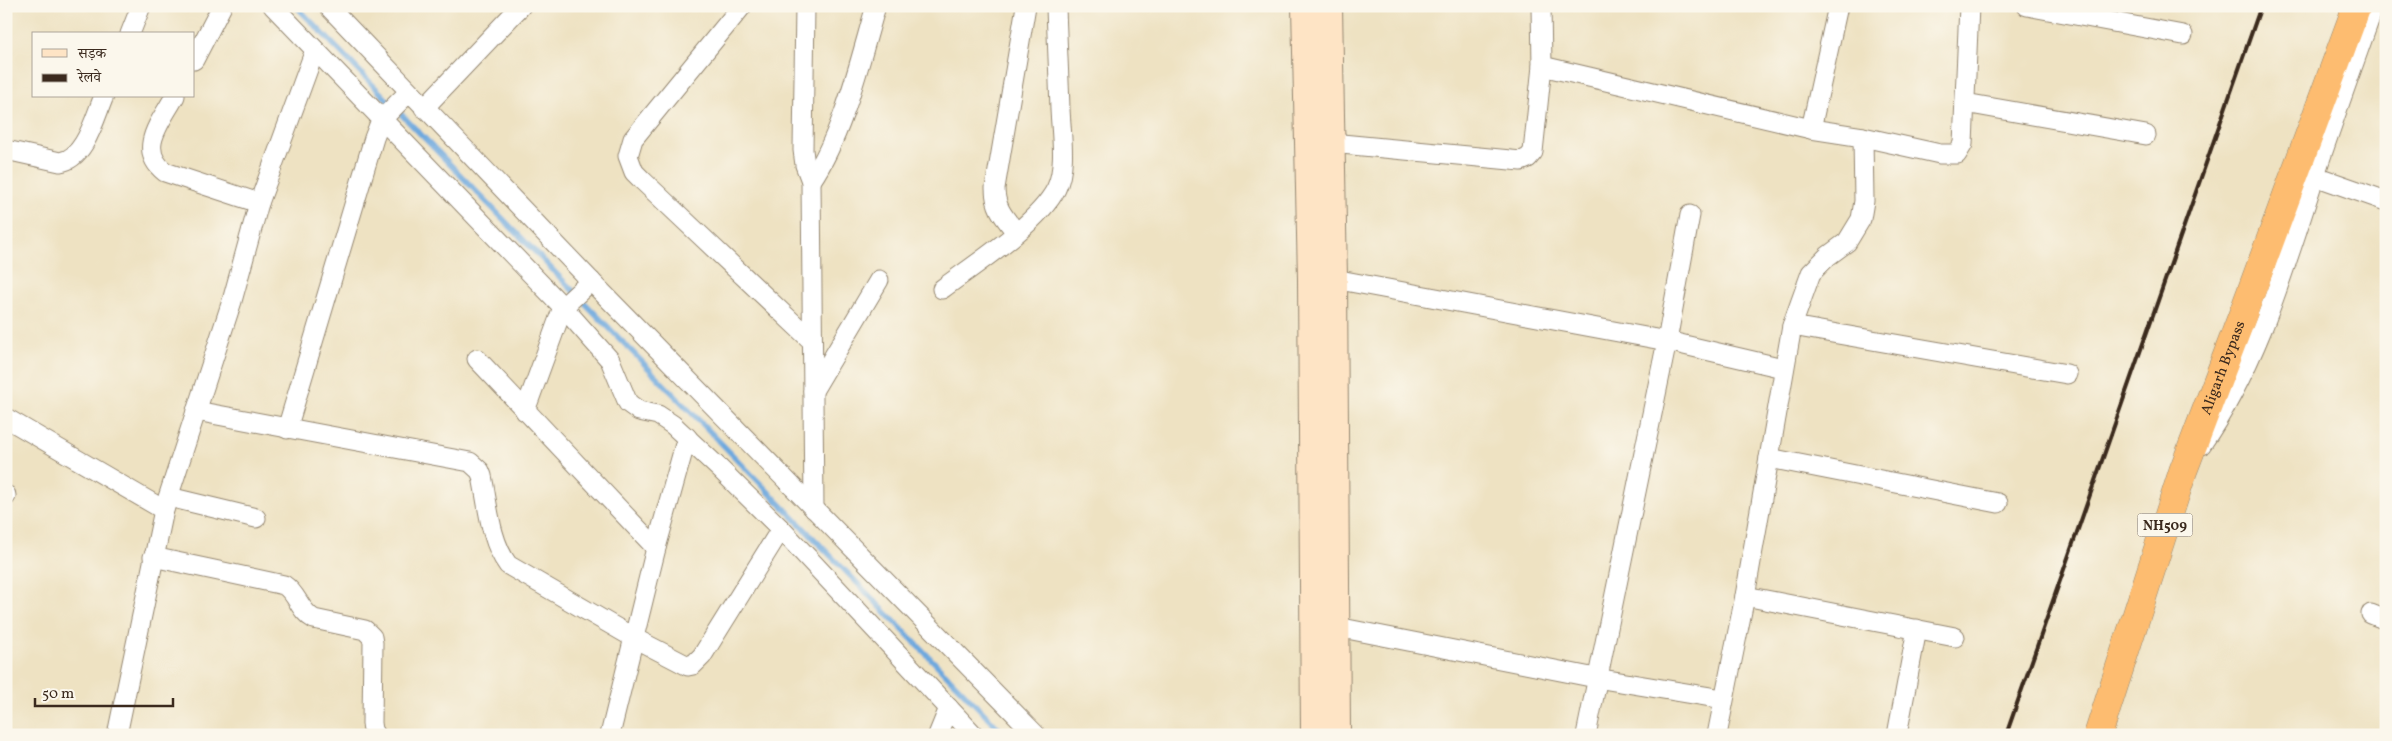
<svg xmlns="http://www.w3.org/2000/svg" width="2392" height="741" viewBox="0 0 2392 741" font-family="Vollkorn,'Noto Serif Devanagari',serif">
<rect width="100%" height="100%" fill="#fbf7ec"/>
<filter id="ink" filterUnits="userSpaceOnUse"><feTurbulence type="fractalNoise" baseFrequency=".02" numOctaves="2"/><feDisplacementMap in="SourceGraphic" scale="10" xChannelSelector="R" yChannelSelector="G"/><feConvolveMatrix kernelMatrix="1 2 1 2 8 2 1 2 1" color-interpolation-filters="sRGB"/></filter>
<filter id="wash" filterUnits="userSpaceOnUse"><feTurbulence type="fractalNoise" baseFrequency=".0096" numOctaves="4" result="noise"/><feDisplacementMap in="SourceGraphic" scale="20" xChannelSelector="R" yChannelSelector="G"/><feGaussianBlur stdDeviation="1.12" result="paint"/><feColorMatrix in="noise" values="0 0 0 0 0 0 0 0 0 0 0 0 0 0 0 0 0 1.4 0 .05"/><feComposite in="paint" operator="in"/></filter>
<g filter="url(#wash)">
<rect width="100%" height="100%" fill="#eee2c2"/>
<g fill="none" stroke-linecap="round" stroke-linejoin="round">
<!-- stream -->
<polyline stroke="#6ea9de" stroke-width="5.5" points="296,6 1005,735"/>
</g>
</g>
<g filter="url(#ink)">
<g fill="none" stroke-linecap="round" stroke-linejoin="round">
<defs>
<g id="minor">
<polyline points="273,6 563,307 610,360 628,403 639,411 658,415 673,425 719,468 781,529 974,735"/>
<polyline points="328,6 591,281 1036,735"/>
<polyline points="742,6 633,139 628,156 634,172 643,181 812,341"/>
<polyline points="805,6 803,150 805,165 811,181 814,509"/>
<polyline points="1541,6 1542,66"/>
<polyline points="2027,6 2183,35"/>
<polyline points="130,34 141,6"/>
<polyline points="194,60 222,6"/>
<path d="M 175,96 C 161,122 136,149 165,172 L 259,203"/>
<polyline points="1965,103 2146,135"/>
<polyline points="424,108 521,6"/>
<polyline points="1811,129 1838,6"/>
<polyline points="1331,143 1521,161 1528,158 1533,152 1542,66 1811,129 1863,137 1940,154 1957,154 1963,144 1969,6"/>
<path d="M 6,150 L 60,162 C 85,159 95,117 104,96"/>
<polyline points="2315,176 2386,201"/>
<path d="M 811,181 C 844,132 859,63 876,6"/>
<path d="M 1016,232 C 1004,217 995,208 995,188 L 1026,6"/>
<polyline points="1334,279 1667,341 1783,368"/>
<path d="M 942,289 C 974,265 1038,224 1056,189 C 1067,167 1061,133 1060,109 C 1059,75 1057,41 1056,6"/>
<polyline points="1792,326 2067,374"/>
<polyline points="477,359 656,548"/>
<polyline points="813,391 879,280"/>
<path d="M 196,411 L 470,462 L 480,471 L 482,476 C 488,505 490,541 508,565 L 634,638 L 688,666 L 693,665 L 702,656 L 781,529"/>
<polyline points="525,411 563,307 591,281"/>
<polyline points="6,418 164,510"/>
<polyline points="287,429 374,138 381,120 409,92"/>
<path d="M 2201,445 C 2257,365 2284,270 2314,178 C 2333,120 2354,63 2374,6"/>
<polyline points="1769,458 1998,503"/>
<polyline points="6,495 6,496"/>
<polyline points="169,497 256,518"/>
<path d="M 153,557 L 284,585 C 298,594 299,611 314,619 L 365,630 L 372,637 L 373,643 L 372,723 L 373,730 L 376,735"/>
<polyline points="1745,596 1955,637"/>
<polyline points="2371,614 2386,620"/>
<polyline points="1337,627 1596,678 1723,699"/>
<polyline points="117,735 164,510 232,301 259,203 315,50"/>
<polyline points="610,735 656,548 687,437"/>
<polyline points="938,735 949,708"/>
<polyline points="1586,735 1667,341 1690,215"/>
<polyline points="1717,735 1745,596 1792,326 1811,273 1828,256 1847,242 1861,219 1864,201 1863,137"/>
<polyline points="1897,735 1917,629"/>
</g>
<g id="secondary">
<polyline points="1305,6 1311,279 1314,735"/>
<polyline points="1329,6 1334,279 1337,735"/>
</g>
<g id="trunk">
<path id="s1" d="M 2098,735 L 2183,471 L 2241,319 L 2357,6"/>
</g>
</defs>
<!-- minor casing -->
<use href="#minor" stroke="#948670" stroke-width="21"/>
<!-- secondary casing -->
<use href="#secondary" stroke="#948670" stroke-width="28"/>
<!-- trunk casing -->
<use href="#trunk" stroke="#948670" stroke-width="29"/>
<!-- minor -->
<use href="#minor" stroke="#fff" stroke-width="19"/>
<!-- secondary -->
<use href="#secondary" stroke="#fee4c5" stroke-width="26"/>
<!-- trunk -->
<use href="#trunk" stroke="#fdbc6f" stroke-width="28"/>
<!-- rail -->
<polyline stroke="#3b2a1e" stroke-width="4" points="2006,735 2261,6"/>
</g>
</g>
<g text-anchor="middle" stroke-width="5" stroke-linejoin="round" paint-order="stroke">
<!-- shield labels -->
<rect fill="#fbf7ec" stroke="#75685c" stroke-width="1" x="2137.5" y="513.5" width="55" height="23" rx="4"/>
<g font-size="14" font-weight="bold" fill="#3b2a1e">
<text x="2165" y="530">NH509</text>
</g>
<!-- street labels -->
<g font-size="15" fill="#3b2a1e" stroke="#fbf7ec">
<text dy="5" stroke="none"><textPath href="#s1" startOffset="388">Aligarh Bypass</textPath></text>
</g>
</g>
<!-- margin -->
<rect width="2392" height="741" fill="none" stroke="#fbf7ec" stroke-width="25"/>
<!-- legend -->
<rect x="32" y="32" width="162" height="65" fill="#fbf7ec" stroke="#aea59a"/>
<rect x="42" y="49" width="25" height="8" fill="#fee4c5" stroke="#aea59a"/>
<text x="78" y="58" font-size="15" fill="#3b2a1e">सड़क</text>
<rect x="42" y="74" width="25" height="8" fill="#3b2a1e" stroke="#aea59a"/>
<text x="78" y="82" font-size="15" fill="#3b2a1e">रेलवे</text>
<!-- scale -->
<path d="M35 698v8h138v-8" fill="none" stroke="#3b2a1e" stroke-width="2.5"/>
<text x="42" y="698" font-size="15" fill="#3b2a1e" stroke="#fbf7ec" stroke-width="4" paint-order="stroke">50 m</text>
</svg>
